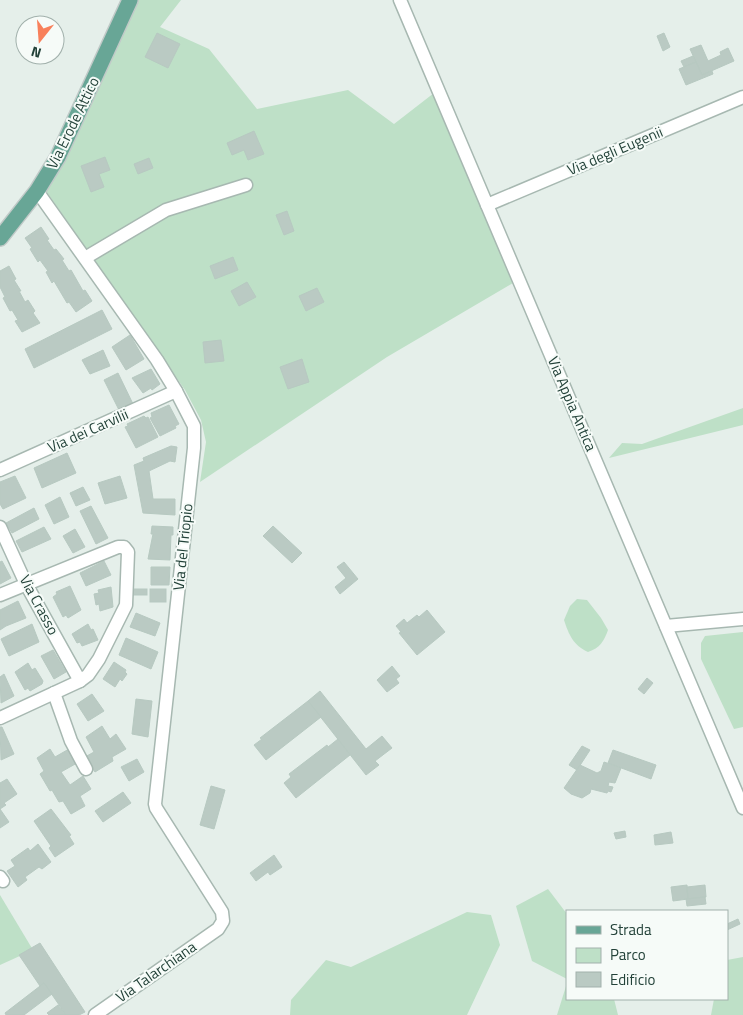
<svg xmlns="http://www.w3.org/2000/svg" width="743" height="1015" viewBox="0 0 743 1015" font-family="'Titillium Web',sans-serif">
<rect width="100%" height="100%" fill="#e5efea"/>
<!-- green -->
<g fill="#bee0c7">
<polygon points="136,0 181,0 160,27 209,49 257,109 348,90 394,124 434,93 513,283 387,357 200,482 206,442 201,420 185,390 46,191"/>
<polygon points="743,408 743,425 609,458 622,443 642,444"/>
<path d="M 577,599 L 587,600 L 601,618 L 608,630 C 604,641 600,648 588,652 C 573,645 569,635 564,620 L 570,606 Z"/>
<polygon points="743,632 743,727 734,729 701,659 701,643 705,636"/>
<polygon points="548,889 567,914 567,979 532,961 516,906"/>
<polygon points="0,895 33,950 0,965"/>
<polygon points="467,912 491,915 500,945 467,1015 290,1015 291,1000 326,960 351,967"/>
<polygon points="743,957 743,1015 711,1015 714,999 727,999 727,960"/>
<polygon points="567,983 567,999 614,999 618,1015 557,1015"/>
</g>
<!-- building -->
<g fill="#bacac3" stroke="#b7c9c1">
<polygon points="157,33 180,44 168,68 145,57"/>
<polygon points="664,33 670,47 663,51 657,36"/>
<polygon points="701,45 708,61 721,55 720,52 728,48 734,61 702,75 690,49"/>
<polygon points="693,56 696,62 684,67 681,61"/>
<polygon points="696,62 702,75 712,71 713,74 686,85 679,69"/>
<polygon points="254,131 264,154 248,160 244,150 232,155 227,143"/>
<polygon points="105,157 110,170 99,174 104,187 91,192 81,166"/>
<polygon points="149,158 153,168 138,174 134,164"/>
<polygon points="287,211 294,231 284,235 276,215"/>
<polygon points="41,227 49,239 47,240 54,250 56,249 64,259 62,260 69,271 71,270 83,291 85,290 92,301 76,312 69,302 67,303 54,281 52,283 46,272 48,271 40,260 38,262 30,249 32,248 25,238"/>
<polygon points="233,257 238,270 215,279 210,266"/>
<polygon points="9,266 16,279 14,280 21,291 19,291 25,302 28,300 35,311 33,313 40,323 22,332 15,321 18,320 12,310 10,311 3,298 5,297 0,287 0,271"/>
<polygon points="247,282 256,297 239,306 231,291"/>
<polygon points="317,288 324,302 306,311 299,296"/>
<polygon points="102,310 112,329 34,368 25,349"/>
<polygon points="130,335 144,359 126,370 112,347"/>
<polygon points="221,340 224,361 205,363 203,342"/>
<polygon points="103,350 110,366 90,374 82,360"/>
<polygon points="302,359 309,382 288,389 280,367"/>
<polygon points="151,369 160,384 152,390 151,388 143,393 132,378"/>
<polygon points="118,373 133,404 119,410 104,380"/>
<polygon points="169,405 179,424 175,426 176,428 160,436 150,418 152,417 151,413"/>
<polygon points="144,416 146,418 148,417 158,437 136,448 125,427 128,426 127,424"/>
<polygon points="171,446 177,447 175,462 170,461 149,471 153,499 175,499 175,515 143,513 134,465 144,461 143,458"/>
<polygon points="67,453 76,473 42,488 34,468"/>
<polygon points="15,476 26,498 3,509 0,504 0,482"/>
<polygon points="120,476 127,498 105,504 98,483"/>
<polygon points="83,487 90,500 76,506 70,493"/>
<polygon points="60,497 69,517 54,524 45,505"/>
<polygon points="91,506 108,538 96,544 80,511"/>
<polygon points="34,508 39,519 12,533 6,523"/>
<polygon points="152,526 173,527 173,535 171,535 170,560 148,559 153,534 151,534"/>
<polygon points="273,526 302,553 292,563 263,536"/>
<polygon points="44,527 51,539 22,552 16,541"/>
<polygon points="75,529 85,547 73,553 63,536"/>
<polygon points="2,561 11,578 0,584 0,562"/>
<polygon points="104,561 111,575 86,586 80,573"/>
<polygon points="344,562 358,579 340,594 335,587 346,578 337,567"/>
<polygon points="151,567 170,567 169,585 151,585"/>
<polygon points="70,586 81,610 68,618 66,615 63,617 53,597 57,594 56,592"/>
<polygon points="111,587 113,607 100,611 99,604 96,605 94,594 99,593 98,590"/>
<rect x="133" y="589" width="14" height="6"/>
<rect x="150" y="589" width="16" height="13"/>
<polygon points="18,601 26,618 6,626 0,630 0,610"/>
<polygon points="427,610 445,632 417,655 399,633 401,632 396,626 404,619 407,623 417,615 419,617"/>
<polygon points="136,613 160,623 155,636 130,627"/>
<polygon points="32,624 39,642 9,656 1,639"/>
<polygon points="88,624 91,630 93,629 98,640 82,646 80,642 77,643 72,634"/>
<polygon points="126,638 158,652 151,669 119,655"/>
<polygon points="53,650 66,672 54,679 41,656"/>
<polygon points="114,662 126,670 125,672 127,674 122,681 120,679 115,687 103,679"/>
<polygon points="28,663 32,670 35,668 43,681 42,684 30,691 28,688 25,690 15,672"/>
<polygon points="392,666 400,676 396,679 399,683 387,692 377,680"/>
<polygon points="4,674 14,696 1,703 0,677"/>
<polygon points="647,678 653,683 644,694 638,689"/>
<polygon points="320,691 366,749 382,736 392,748 375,761 379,765 366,775 308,701"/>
<polygon points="92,694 104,711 88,721 77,704"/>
<polygon points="136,699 152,701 148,737 132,734"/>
<polygon points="308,701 321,717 266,760 254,745 262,739 260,738"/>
<polygon points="102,726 110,739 116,734 126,749 112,757 113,761 95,772 85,757 94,752 86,737"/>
<polygon points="0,727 2,727 14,754 1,760"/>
<polygon points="338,739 350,755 296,798 284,783 291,777 289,774 327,745 328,747"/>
<polygon points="582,746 590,750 577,770 569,765"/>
<polygon points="50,749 55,757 69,749 77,763 61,772 70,785 83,776 91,789 80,796 85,806 71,814 63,801 59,802 52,790 50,791 40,774 44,771 37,758"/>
<polygon points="613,750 656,765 651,779 608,763"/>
<polygon points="137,759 144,772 129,781 121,767"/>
<polygon points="604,762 621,768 615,783 609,782 608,786 613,787 611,792 608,791 607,793 591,789 590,793 582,798 571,794 564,788 580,765 597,773 601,771"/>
<polygon points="7,779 17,794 4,803 6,805 0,809 9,822 0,828 0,783"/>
<polygon points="211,786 225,790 214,829 200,825"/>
<polygon points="123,792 131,803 103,822 95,811"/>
<polygon points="51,809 71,835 69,836 74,844 55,857 49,848 51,846 34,821"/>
<polygon points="625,831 626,837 616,839 614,833"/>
<polygon points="671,832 673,843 655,845 654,835"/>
<polygon points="38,844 51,862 42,869 39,867 25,877 27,880 18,887 7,871 15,866 11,860 28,848 30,851"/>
<polygon points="274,855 282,867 270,875 268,872 256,881 250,873"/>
<polygon points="687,885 688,899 673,901 671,887"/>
<polygon points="705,885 706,897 688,899 687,887"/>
<polygon points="705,897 706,904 687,906 686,899"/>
<polygon points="738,919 740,924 727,930 727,924"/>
<polygon points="40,943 85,1012 79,1015 66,1015 44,983 40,986 19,955"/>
<polygon points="44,983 52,994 24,1015 6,1015 5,1013"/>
<polygon points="58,1005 66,1015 49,1015 47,1013"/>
</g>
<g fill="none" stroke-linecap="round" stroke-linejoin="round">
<defs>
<g id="minor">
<polyline points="400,0 743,808"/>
<polyline points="37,191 157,360 176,391 194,426 194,448 155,804 156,808 222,912 223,921 218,929 95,1015"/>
<polyline points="487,205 743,97"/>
<polyline points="85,258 166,210 246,185"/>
<polyline points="0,470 176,391"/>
<polyline points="0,527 26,584 80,681"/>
<polyline points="0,595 118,547 124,547 128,552 126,605 99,659 88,675 80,681 0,718"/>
<polyline points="666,626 743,619"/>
<polyline points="54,693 71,741 86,769"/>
<polyline points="0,877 3,881"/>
</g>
<polyline id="major" points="0,238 37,191 58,157 130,0"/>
</defs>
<!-- minor casing -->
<use href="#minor" stroke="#a7b8b1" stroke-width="15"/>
<!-- major casing -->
<use href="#major" stroke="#c1cac8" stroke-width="18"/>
<!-- minor -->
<use href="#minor" stroke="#fff" stroke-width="12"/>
<!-- major -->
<use href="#major" stroke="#68a696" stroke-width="15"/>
</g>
<g text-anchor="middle" stroke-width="4" stroke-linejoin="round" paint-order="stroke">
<!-- street labels -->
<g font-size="15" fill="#234239" stroke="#f6fbf8">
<text transform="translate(73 123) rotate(-64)" y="5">Via Erode Attico</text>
<text transform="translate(615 151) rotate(-23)" y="5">Via degli Eugenii</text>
<text transform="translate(572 404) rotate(67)" y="5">Via Appia Antica</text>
<text transform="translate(88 431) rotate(-24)" y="5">Via dei Carvilii</text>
<text transform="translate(183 547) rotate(-84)" y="5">Via del Triopio</text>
<text transform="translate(39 605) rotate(62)" y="5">Via Crasso</text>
<text transform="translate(156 972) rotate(-35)" y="5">Via Talarchiana</text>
</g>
</g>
<!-- legend -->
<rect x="566" y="910" width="162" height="90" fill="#f6fbf8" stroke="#a2b1ac"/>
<rect x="576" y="926" width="25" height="8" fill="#68a696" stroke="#a2b1ac"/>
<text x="610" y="935" font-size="15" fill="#234239">Strada</text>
<rect x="576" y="948" width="25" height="15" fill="#bee0c7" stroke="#a2b1ac"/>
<text x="610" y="960" font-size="15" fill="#234239">Parco</text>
<rect x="576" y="972" width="25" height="15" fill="#bacac3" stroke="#a2b1ac"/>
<text x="610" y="985" font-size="15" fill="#234239">Edificio</text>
<!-- north arrow -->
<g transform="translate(40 40) rotate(197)"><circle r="24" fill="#f6fbf8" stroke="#a2b1ac"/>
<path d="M0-4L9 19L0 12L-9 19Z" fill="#f8805b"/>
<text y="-8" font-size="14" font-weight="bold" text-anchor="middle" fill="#234239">N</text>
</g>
</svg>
